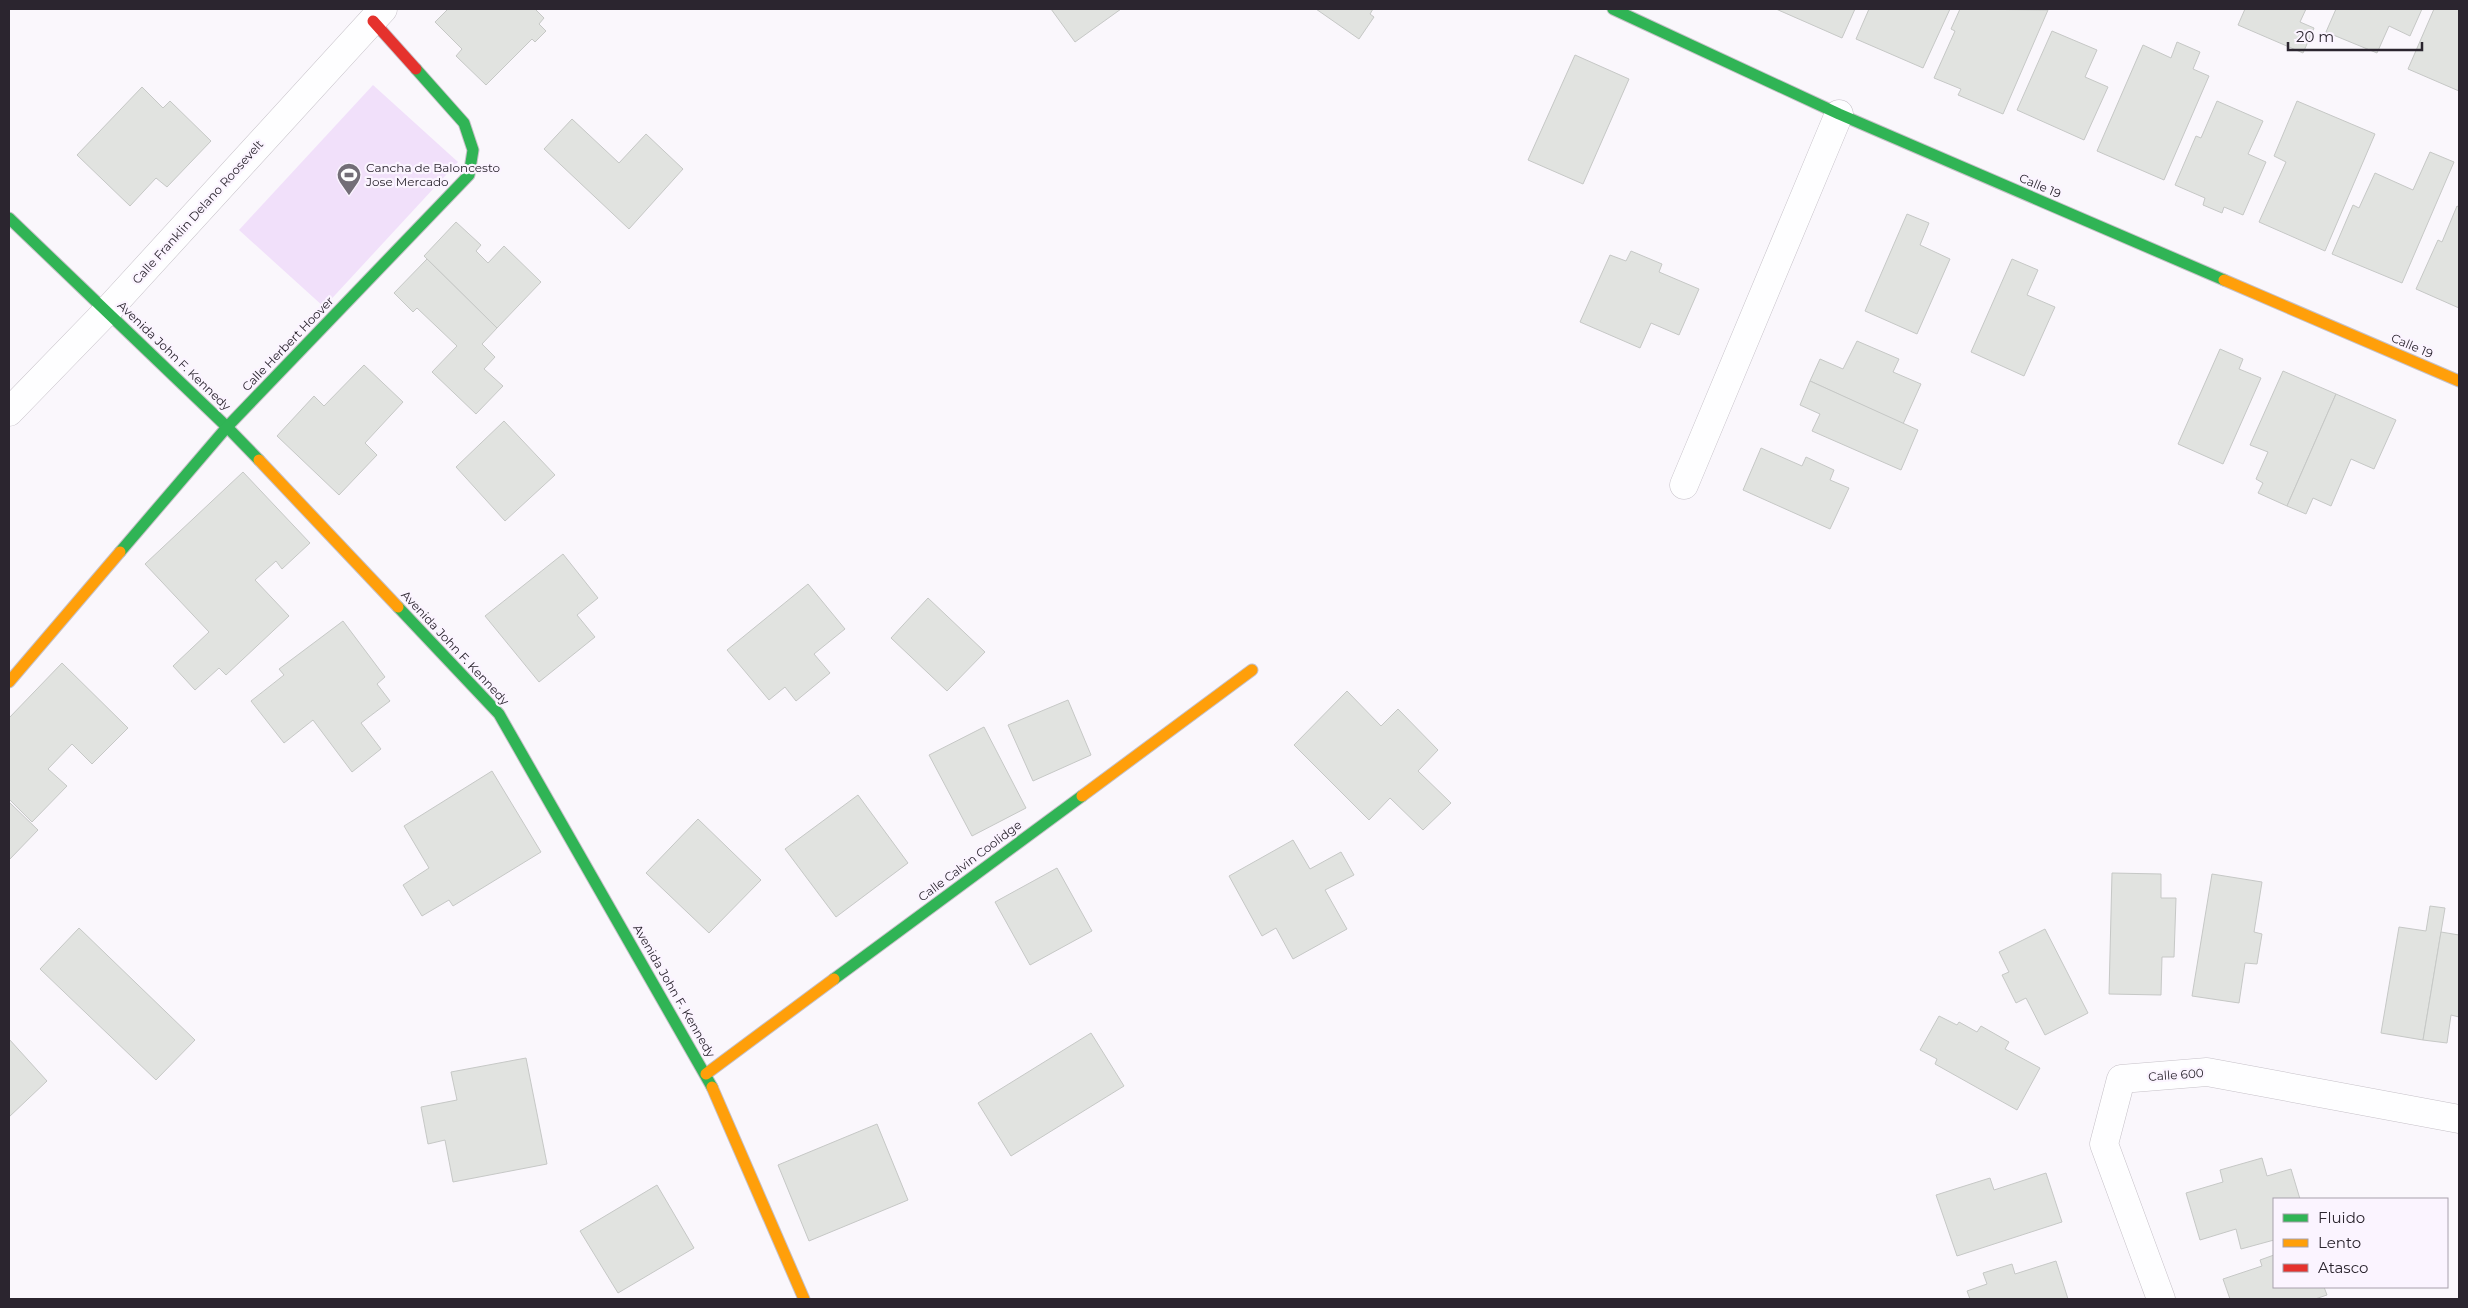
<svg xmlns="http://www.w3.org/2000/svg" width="2468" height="1308" viewBox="0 0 2468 1308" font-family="Montserrat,sans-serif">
<rect width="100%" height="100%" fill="#faf7fc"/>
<!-- pitch -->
<polygon fill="#f1e0fa" points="373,85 458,162 324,307 239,230"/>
<!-- building -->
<g fill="#e1e3e0" stroke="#c6c8c6">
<polygon points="448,9 535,9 544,18 539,24 546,31 535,42 532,39 486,85 456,56 462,49 435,22"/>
<polygon points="1051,9 1121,9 1075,42"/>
<polygon points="1316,9 1373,9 1370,14 1374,17 1359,39"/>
<polygon points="1776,9 1855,9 1842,38"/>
<polygon points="1869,9 1950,9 1923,68 1856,39"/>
<polygon points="1960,9 2048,10 2003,114 1958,95 1961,89 1934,78 1955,31 1951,29"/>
<polygon points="2245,9 2306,9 2300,22 2314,28 2303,53 2238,25"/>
<polygon points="2336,9 2422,9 2410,36 2389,26 2377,53 2326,32"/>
<polygon points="2434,9 2459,9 2459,91 2408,69"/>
<polygon points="2052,31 2097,50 2085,77 2108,87 2084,140 2017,110"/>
<polygon points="2177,42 2200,52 2193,69 2209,76 2164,180 2097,151 2143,45 2171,58"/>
<polygon points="1575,55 1629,79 1583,184 1528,160"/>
<polygon points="142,87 163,108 170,101 211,141 167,187 156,178 130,206 77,155"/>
<polygon points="2217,101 2263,121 2248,154 2266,162 2243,215 2224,207 2222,213 2203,205 2205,198 2175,185 2196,136 2201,138"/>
<polygon points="2297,101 2375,134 2325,251 2259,222 2286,162 2274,156"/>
<polygon points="572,119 619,163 646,134 683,169 629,229 544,149"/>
<polygon points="2430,152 2454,162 2402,283 2332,254 2353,205 2359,208 2375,173 2413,190"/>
<polygon points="2457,206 2459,207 2459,308 2416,289 2438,240 2442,242"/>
<polygon points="1907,214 1929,223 1920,245 1950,259 1917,334 1865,311"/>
<polygon points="456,222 481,245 476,251 488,263 504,246 541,282 497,328 424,256"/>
<polygon points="1631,251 1662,264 1659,272 1699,289 1679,335 1651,323 1640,348 1580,322 1610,255 1626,261"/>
<polygon points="427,259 497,328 482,344 495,357 484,369 503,386 476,414 432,372 457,346 417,308 413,312 394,293"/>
<polygon points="2012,259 2038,270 2027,295 2055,307 2024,376 1971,352"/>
<polygon points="1857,341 1899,359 1893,372 1921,384 1903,424 1810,381 1820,359 1843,369"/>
<polygon points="2220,349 2243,359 2239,369 2261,378 2223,464 2178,444"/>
<polygon points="364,365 403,402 365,443 377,455 339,495 277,436 314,396 324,406"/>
<polygon points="2283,371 2336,394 2287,506 2258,493 2263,483 2256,479 2268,452 2250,445"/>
<polygon points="1810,381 1918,430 1901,470 1812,431 1820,414 1800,405"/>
<polygon points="2336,394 2396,420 2374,469 2351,459 2331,506 2313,498 2306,514 2287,506"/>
<polygon points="504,421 555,475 505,521 456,467"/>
<polygon points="1761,448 1802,466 1806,457 1834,470 1830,480 1849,488 1830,529 1743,490"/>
<polygon points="243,472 310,543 282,569 276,561 255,580 289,616 226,675 219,668 195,690 173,666 209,632 145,564"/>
<polygon points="563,554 598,598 577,615 595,637 539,682 485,616"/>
<polygon points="808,584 845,629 814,654 830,673 796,701 785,687 769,700 727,650"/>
<polygon points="928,598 985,652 947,691 891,638"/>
<polygon points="343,621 385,677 377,684 390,701 361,723 381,749 352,772 313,720 284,743 251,701 284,675 279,669"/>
<polygon points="62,663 128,728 92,764 72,744 48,769 67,786 32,822 9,799 9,718"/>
<polygon points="1347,691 1381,726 1398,709 1438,750 1418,771 1451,803 1423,830 1390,798 1369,820 1294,745"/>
<polygon points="1068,700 1091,755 1033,781 1008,725"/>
<polygon points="984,727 1026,808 972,836 929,755"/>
<polygon points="492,771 541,852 453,906 449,900 422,916 403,885 429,868 404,826"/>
<polygon points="858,795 908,863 836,917 785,849"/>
<polygon points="9,802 38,830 9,860"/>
<polygon points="698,819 761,880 709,933 646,873"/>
<polygon points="1293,840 1310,869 1341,852 1354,875 1325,890 1347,929 1293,959 1276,928 1262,936 1229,876"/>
<polygon points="1057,868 1092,931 1030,965 995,902"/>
<polygon points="2112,873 2161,874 2161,898 2176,898 2174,957 2162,957 2161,995 2109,994"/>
<polygon points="2212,874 2262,882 2254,932 2262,934 2257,964 2245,963 2239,1003 2192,996"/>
<polygon points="2430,906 2445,908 2423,1040 2381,1033 2399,927 2426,931"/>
<polygon points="79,928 195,1040 156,1080 40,969"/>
<polygon points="2045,929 2088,1013 2045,1035 2026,998 2016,1003 2002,975 2009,972 1999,952"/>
<polygon points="2441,932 2459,935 2459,1017 2451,1015 2447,1043 2423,1040"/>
<polygon points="1939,1016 1957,1025 1959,1022 1977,1032 1981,1026 2009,1042 2005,1049 2040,1068 2017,1110 1935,1064 1937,1059 1920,1050"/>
<polygon points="1091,1033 1124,1086 1011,1156 978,1103"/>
<polygon points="9,1039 47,1081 9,1117"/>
<polygon points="526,1058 547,1164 453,1182 445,1140 428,1144 421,1107 457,1100 451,1072"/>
<polygon points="877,1124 908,1200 809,1241 778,1165"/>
<polygon points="2262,1158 2267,1176 2291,1169 2300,1199 2274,1199 2274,1240 2241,1249 2236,1229 2200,1240 2186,1193 2223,1182 2220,1170"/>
<polygon points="2046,1173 2062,1222 1957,1256 1936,1195 1990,1178 1994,1190"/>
<polygon points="657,1185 694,1248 618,1293 580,1231"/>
<polygon points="2274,1255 2274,1287 2324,1287 2327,1295 2315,1299 2230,1299 2223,1279 2262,1266 2260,1260"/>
<polygon points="2056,1261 2068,1299 1970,1299 1967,1291 1987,1284 1983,1273 2012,1264 2015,1274"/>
</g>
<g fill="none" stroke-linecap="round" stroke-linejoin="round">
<defs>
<g id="street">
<polyline points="9,412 107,311 383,9"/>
<polyline points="1684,485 1839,114"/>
<polyline points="2161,1299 2104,1144 2121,1079 2207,1072 2459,1119"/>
</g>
<g id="fast">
<polyline points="1613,9 1839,114 2224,280"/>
<polyline points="9,218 227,427 259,460"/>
<polyline points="120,552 227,427 469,175 473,150 464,123 416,69"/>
<polyline points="398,607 499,714 712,1087"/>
<polyline points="834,979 1082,796"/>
</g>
<g id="slow">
<polyline points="2224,280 2459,381"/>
<polyline points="259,460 398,607"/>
<polyline points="9,682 120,552"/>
<polyline points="1082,796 1252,670"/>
<polyline points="706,1074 834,979"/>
<polyline points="712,1087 804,1299"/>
</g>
<polyline id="jam" points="373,21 416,69"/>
</defs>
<!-- street casing -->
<use href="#street" stroke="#c6c1c8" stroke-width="29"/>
<!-- fast casing -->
<use href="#fast" stroke="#c6c1c8" stroke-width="13"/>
<!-- slow casing -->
<use href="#slow" stroke="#c6c1c8" stroke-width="13"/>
<!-- jam casing -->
<use href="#jam" stroke="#c6c1c8" stroke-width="13"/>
<!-- street -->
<use href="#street" stroke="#fefeff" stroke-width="28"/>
<!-- fast -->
<use href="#fast" stroke="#30b455" stroke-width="11"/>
<!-- slow -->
<use href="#slow" stroke="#ff9f0a" stroke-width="11"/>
<!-- jam -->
<use href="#jam" stroke="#e5322d" stroke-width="11"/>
</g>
<!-- icons -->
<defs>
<symbol id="stadium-pin" viewBox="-11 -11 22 30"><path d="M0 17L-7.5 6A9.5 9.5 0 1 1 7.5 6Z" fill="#736e77" stroke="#fbf4ff"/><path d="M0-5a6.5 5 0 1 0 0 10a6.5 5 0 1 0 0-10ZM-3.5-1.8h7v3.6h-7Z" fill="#fff"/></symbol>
</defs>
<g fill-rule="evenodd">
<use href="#stadium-pin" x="335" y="161" width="28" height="38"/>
</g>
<g text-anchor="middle" stroke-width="4.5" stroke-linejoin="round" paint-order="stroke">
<!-- poi labels -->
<g font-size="12" fill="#2b252f" stroke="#fbf4ff" text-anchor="start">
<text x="366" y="172">Cancha de Baloncesto<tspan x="366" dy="14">Jose Mercado</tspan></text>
</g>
<!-- street labels -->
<g font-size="12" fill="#2b252f" stroke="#fbf4ff">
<text transform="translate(2040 186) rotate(23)" y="4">Calle 19</text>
<text transform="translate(198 212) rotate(-48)" y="4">Calle Franklin Delano Roosevelt</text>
<text transform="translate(288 344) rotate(-46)" y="4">Calle Herbert Hoover</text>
<text transform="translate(2412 346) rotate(23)" y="4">Calle 19</text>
<text transform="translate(174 356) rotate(44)" y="4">Avenida John F. Kennedy</text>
<text transform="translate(455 648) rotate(47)" y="4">Avenida John F. Kennedy</text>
<text transform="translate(970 861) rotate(-37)" y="4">Calle Calvin Coolidge</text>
<text transform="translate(674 991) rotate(60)" y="4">Avenida John F. Kennedy</text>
<text transform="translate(2176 1075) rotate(-4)" y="4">Calle 600</text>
</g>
</g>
<!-- border -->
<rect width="2468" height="1308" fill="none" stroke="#2b252f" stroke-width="20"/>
<!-- legend -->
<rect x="2273" y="1198" width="175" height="90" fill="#fbf4ff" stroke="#a8a1ac"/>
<rect x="2283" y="1214" width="25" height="8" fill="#30b455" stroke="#a8a1ac"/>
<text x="2318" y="1223" font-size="15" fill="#2b252f">Fluido</text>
<rect x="2283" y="1239" width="25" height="8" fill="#ff9f0a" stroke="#a8a1ac"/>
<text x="2318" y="1248" font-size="15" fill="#2b252f">Lento</text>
<rect x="2283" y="1264" width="25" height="8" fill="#e5322d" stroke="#a8a1ac"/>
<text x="2318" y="1273" font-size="15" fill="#2b252f">Atasco</text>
<!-- scale -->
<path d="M2288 42v8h134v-8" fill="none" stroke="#2b252f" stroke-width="2.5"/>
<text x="2296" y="42" font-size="15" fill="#2b252f" stroke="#fbf4ff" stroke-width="4" paint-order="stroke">20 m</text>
</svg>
